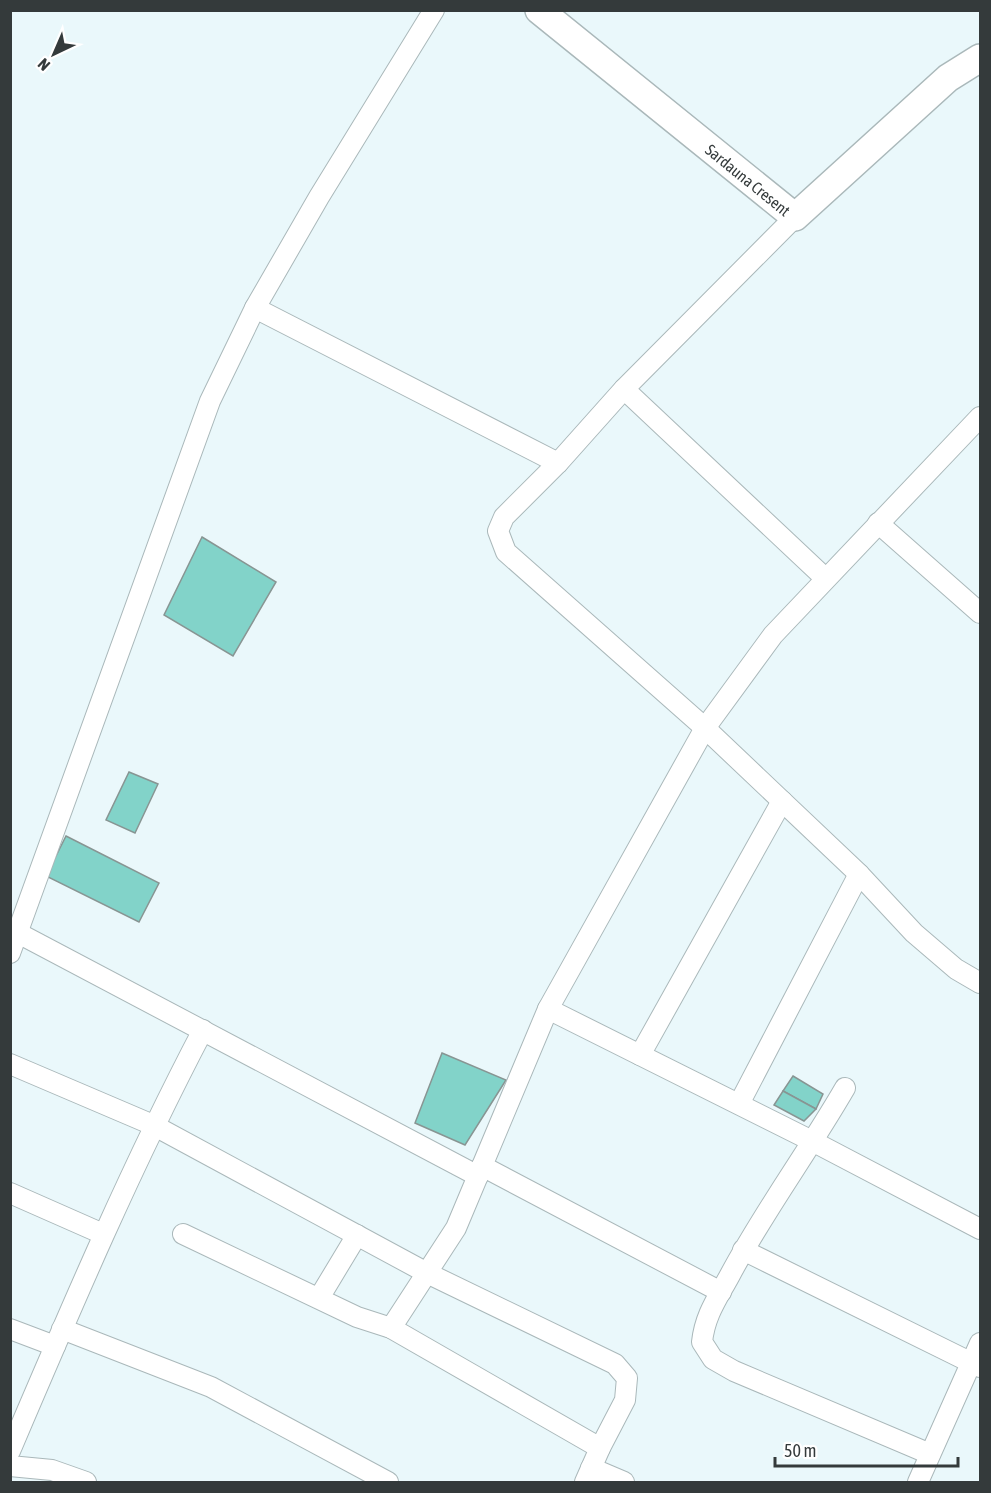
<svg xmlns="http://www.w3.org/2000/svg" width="991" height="1493" viewBox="0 0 991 1493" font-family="'Asap Condensed',sans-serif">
<rect width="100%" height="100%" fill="#eaf8fb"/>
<!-- building -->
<g fill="#82d3c9" stroke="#889593" stroke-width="1.5">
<polygon points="202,537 276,582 233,656 164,615"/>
<polygon points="129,772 158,784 135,833 106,820"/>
<polygon points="66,836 159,883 139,922 46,876"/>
<polygon points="442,1053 506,1080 465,1145 415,1123"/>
<polygon points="793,1076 823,1094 816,1109 783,1091"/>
<polygon points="783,1091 816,1109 804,1121 774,1105"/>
</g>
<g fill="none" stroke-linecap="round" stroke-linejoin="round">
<defs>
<g id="street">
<polyline points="795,217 624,389 558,463 504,517 498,531 506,552 705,728 859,874 914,933 956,969 980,983"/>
<polyline points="255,308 558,463"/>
<polyline points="624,389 825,578"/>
<polyline points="878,523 980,613"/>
<polyline points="18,933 478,1176"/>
<polyline points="10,953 210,401 255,308 319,197 434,10"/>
<polyline points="548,1009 814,1142 980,1229"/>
<polyline points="640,1055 782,801"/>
<polyline points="10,1064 153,1125 427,1273 615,1364 627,1378 625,1400 600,1448 585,1482"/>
<path d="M 845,1088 C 808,1152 764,1211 730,1275 C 717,1299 705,1315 702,1342 L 713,1359 L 734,1371 L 930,1454"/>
<polyline points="739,1104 859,874"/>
<polyline points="482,1166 721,1292"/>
<polyline points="10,1193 103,1234"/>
<polyline points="183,1234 357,1317 391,1328 600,1448"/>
<polyline points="743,1250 980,1367"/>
<polyline points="319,1298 357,1235"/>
<polyline points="391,1328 456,1228 548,1009 705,728 773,635 980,417"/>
<polyline points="10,1329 55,1346"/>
<polyline points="62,1329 211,1387 388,1482"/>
<path d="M 10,1451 C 71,1308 131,1167 203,1030"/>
<polyline points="10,1466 52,1470 86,1482"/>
<polyline points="591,1468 624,1482"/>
<polyline points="918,1482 980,1343"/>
</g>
<polyline id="secondary" points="539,10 795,217 948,78 980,58"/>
</defs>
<!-- street casing -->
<use href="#street" stroke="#aab8ba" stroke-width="22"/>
<!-- secondary casing -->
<use href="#secondary" stroke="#aab8ba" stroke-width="30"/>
<!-- street -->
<use href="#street" stroke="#fff" stroke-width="20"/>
<!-- secondary -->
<use href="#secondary" stroke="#fff" stroke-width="27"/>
</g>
<g text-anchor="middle" stroke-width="6" stroke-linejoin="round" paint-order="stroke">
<!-- street labels -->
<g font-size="16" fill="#343a3b" stroke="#fff">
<text transform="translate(748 180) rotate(39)" y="6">Sardauna Cresent</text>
</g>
</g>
<!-- border -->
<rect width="991" height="1493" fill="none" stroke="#343a3b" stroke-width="24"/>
<!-- north arrow -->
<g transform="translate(54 54) rotate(224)" stroke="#ffffff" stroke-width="4.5" paint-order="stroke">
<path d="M0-4.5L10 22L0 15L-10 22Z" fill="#343a3b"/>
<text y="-9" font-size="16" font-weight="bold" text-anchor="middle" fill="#343a3b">N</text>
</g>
<!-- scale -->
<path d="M775 1457v9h183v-9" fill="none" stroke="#343a3b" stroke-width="3"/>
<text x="784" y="1457" font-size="18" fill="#343a3b" stroke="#ffffff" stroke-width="4.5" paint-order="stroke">50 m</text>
</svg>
